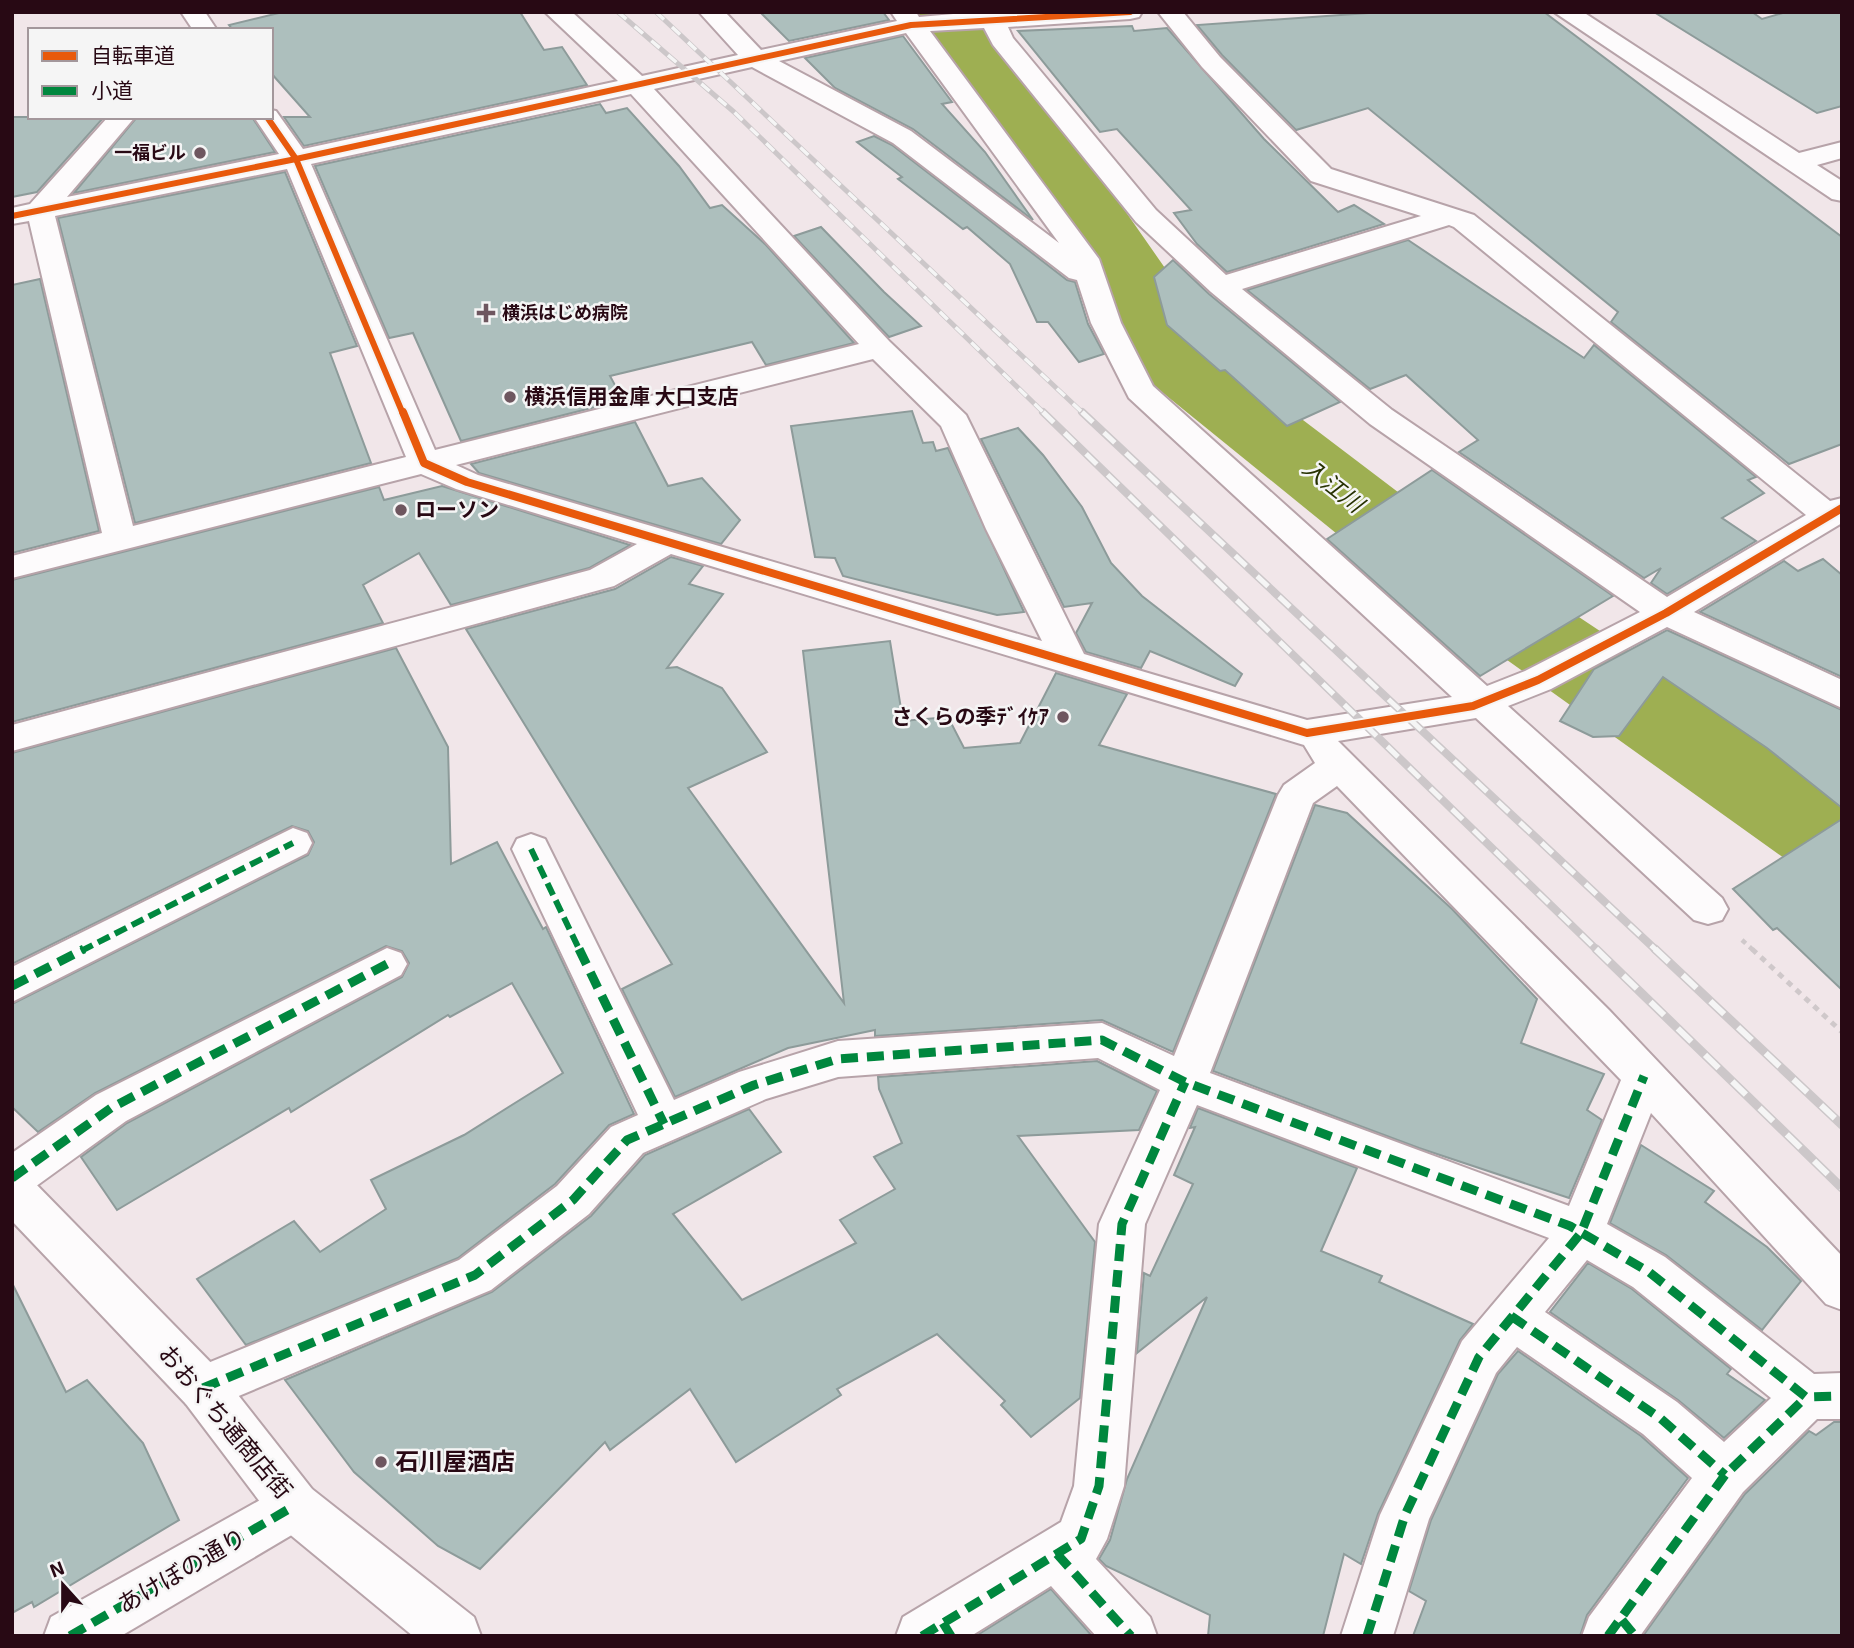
<svg xmlns="http://www.w3.org/2000/svg" width="1854" height="1648" viewBox="0 0 1854 1648" font-family="'Exo 2','Noto Sans JP',sans-serif">
<rect width="100%" height="100%" fill="#f1e6e9"/>
<g fill="none" stroke-linecap="round" stroke-linejoin="round">
<!-- river -->
<path fill="#9eaf52" fill-rule="evenodd" d="M 912,12 L 978,12 L 1043,93 L 1174,281 L 1200,342 L 1448,530 L 1842,792 L 1842,884 L 1805,873 L 1384,572 L 1136,371 C 1117,343 1112,309 1095,279 C 1042,185 973,101 912,12 Z"/>
</g>
<!-- building -->
<g fill="#adbfbd" stroke="#8d9b9a" stroke-width="2">
<polygon points="283,12 520,12 544,50 562,47 587,85 304,146 284,117 310,117 271,73 271,30 233,30 229,25"/>
<polygon points="760,12 883,12 889,20 789,41"/>
<polygon points="1383,12 1544,12 1842,237 1842,444 1789,464 1611,322 1618,312 1368,108 1296,130 1222,55 1197,25"/>
<polygon points="1654,12 1752,12 1762,19 1786,12 1842,12 1842,106 1817,113"/>
<polygon points="1132,26 1134,31 1167,28 1264,139 1338,212 1354,205 1384,224 1227,272 1197,244 1174,213 1191,210 1117,129 1100,132 1018,31"/>
<polygon points="903,36 952,102 942,104 985,152 1033,220 913,129 835,88 805,58"/>
<polygon points="600,104 606,113 627,108 679,166 710,208 722,205 766,245 854,343 766,365 752,342 610,376 623,400 461,441 413,333 389,338 315,166"/>
<polygon points="12,117 104,117 37,192 12,197"/>
<polygon points="137,117 252,117 275,152 74,193"/>
<polygon points="874,136 892,145 1067,280 1075,282 1088,324 1104,354 1079,362 1048,322 1037,322 1010,264 967,227 963,229 898,179 902,177 857,142"/>
<polygon points="285,172 357,346 330,353 371,463 135,523 58,218"/>
<polygon points="821,227 884,292 921,326 889,337 794,236"/>
<polygon points="1408,240 1584,358 1594,345 1756,477 1748,480 1764,493 1722,518 1756,541 1667,594 1651,583 1661,568 1644,578 1459,452 1478,440 1406,375 1370,389 1247,290"/>
<polygon points="1173,260 1209,294 1340,402 1287,426 1225,370 1220,371 1167,325 1154,277"/>
<polygon points="40,279 99,531 12,553 12,285"/>
<polygon points="912,411 923,443 933,442 936,451 948,448 1024,612 997,615 843,576 835,558 815,557 791,426"/>
<polygon points="635,422 668,486 702,478 740,520 721,544 479,473 471,464"/>
<polygon points="1018,428 1043,455 1082,507 1111,563 1142,596 1242,674 1235,686 1150,651 1141,668 1086,652 1076,633 1092,603 1064,607 981,439"/>
<polygon points="1432,470 1613,596 1480,676 1327,539"/>
<polygon points="442,486 630,545 589,568 451,605 419,553 363,585 383,623 12,722 12,580 379,487 384,500"/>
<polygon points="671,557 703,566 689,584 723,594 667,668 677,667 722,688 767,752 688,788 844,1003 803,651 890,641 903,721 948,717 964,748 1020,743 1056,673 1127,694 1099,745 1276,794 1173,1052 1102,1020 875,1036 875,1030 788,1048 675,1097 622,989 672,964 466,629 615,589"/>
<polygon points="1823,559 1842,575 1842,677 1700,612 1784,561 1798,571"/>
<polygon points="1667,630 1842,710 1842,808 1767,748 1663,677 1619,736 1593,737 1560,721 1594,669"/>
<polygon points="396,648 448,747 451,864 497,842 543,929 546,927 634,1114 609,1125 555,1184 458,1258 246,1345 197,1279 294,1221 320,1252 386,1209 371,1180 464,1135 563,1073 512,983 450,1017 448,1015 291,1112 289,1108 117,1210 81,1157 127,1123 402,977 409,963 402,951 386,946 95,1093 38,1132 12,1107 12,1004 308,855 314,842 308,831 292,826 12,964 12,753"/>
<polygon points="1315,805 1347,813 1452,909 1537,999 1521,1043 1604,1074 1587,1110 1602,1120 1569,1198 1419,1148 1213,1071"/>
<polygon points="1842,819 1842,990 1777,928 1773,930 1733,889"/>
<polygon points="1097,1061 1157,1091 1139,1130 1018,1136 1095,1242 1080,1398 1031,1437 1001,1405 1005,1401 937,1334 837,1389 841,1395 736,1462 690,1389 610,1450 605,1442 480,1569 438,1546 354,1472 285,1380 492,1292 591,1216 645,1155 749,1109 781,1152 673,1214 742,1300 856,1243 840,1220 895,1189 874,1157 902,1143 879,1089 878,1077"/>
<polygon points="1198,1108 1357,1168 1321,1251 1382,1276 1379,1282 1473,1324 1460,1340 1378,1514 1361,1564 1344,1554 1323,1636 1208,1636 1210,1615 1106,1566 1099,1559 1110,1540 1127,1479 1207,1297 1137,1353 1144,1273 1150,1276 1193,1184 1174,1175 1195,1127 1190,1128"/>
<polygon points="1641,1145 1714,1191 1705,1202 1767,1247 1801,1281 1762,1330 1666,1255 1610,1223"/>
<polygon points="1588,1263 1632,1289 1731,1369 1727,1374 1765,1400 1724,1438 1678,1400 1550,1312"/>
<polygon points="12,1283 66,1392 87,1380 143,1443 179,1520 34,1607 32,1602 12,1613"/>
<polygon points="1518,1351 1641,1436 1688,1478 1587,1615 1580,1636 1413,1636 1426,1601 1409,1591 1431,1520 1498,1374"/>
<polygon points="1834,1422 1842,1422 1842,1636 1643,1636 1745,1494 1809,1431 1816,1435"/>
<polygon points="1051,1589 1092,1636 976,1636"/>
</g>
<g fill="none" stroke-linecap="round" stroke-linejoin="round">
<defs>
<g id="minor">
<polygon points="181,12 205,12 217,30 193,30"/>
<path d="M 545,12 L 572,12 L 642,76 L 738,55 L 699,12 L 725,12 L 761,50 L 897,21 L 891,12 L 916,12 L 919,17 L 976,12 L 1142,12 L 1139,17 L 1130,19 L 1008,27 L 1013,38 L 1156,210 L 1226,275 L 1421,216 L 1311,181 L 1202,67 L 1158,12 L 1183,12 L 1220,57 L 1331,169 L 1474,215 L 1830,501 L 1842,498 L 1842,523 L 1694,612 L 1842,680 L 1842,708 L 1667,627 L 1551,689 L 1508,706 L 1722,898 L 1728,909 L 1722,920 L 1708,924 L 1694,920 L 1476,718 L 1338,741 L 1609,1010 L 1842,1256 L 1842,1310 L 1826,1304 L 1651,1113 L 1607,1224 L 1665,1257 L 1814,1374 L 1842,1373 L 1842,1419 L 1817,1419 L 1743,1492 L 1640,1636 L 1582,1636 L 1589,1617 L 1692,1478 L 1643,1434 L 1517,1347 L 1496,1373 L 1429,1519 L 1393,1636 L 1341,1636 L 1380,1515 L 1462,1341 L 1549,1238 L 1197,1105 L 1145,1224 L 1124,1486 L 1107,1539 L 1096,1559 L 1150,1617 L 1157,1636 L 1096,1636 L 1051,1586 L 971,1636 L 896,1636 L 903,1617 L 1061,1522 L 1074,1486 L 1099,1224 L 1160,1090 L 1098,1058 L 838,1077 L 766,1099 L 643,1153 L 589,1214 L 491,1290 L 203,1411 L 186,1404 L 179,1388 L 186,1372 L 459,1260 L 557,1186 L 611,1127 L 638,1115 L 512,849 L 517,839 L 531,834 L 545,839 L 674,1100 L 739,1072 L 838,1041 L 1102,1023 L 1174,1056 L 1278,795 L 1284,785 L 1315,763 L 1304,745 L 671,554 L 614,586 L 12,751 L 12,725 L 590,570 L 637,544 L 456,489 L 421,474 L 12,578 L 12,556 L 102,533 L 29,221 L 12,224 L 12,208 L 30,204 L 108,117 L 135,117 L 67,197 L 279,154 L 254,117 L 271,117 L 271,110 L 276,111 L 303,149 L 618,81 ZM 984,28 L 993,45 L 1136,222 L 1211,292 L 1370,424 L 1640,612 L 1525,671 L 1487,686 L 1153,386 L 1121,323 L 1099,259 L 930,31 ZM 906,33 L 1059,243 L 911,131 L 779,61 ZM 752,67 L 893,143 L 1069,278 L 1077,280 L 1091,323 L 1129,398 L 1452,697 L 1307,720 L 1084,654 L 966,415 L 890,342 L 654,89 ZM 631,94 L 859,344 L 435,450 L 311,164 ZM 287,169 L 406,457 L 133,526 L 55,216 ZM 1449,225 L 1454,227 L 1806,515 L 1667,597 L 1392,410 L 1242,289 ZM 873,359 L 941,426 L 986,529 L 1042,641 L 478,475 L 456,465 ZM 1337,786 L 1621,1080 L 1569,1206 L 1210,1073 L 1313,803 ZM 1587,1260 L 1633,1287 L 1771,1398 L 1724,1442 L 1677,1402 L 1545,1312 Z"/>
<polygon points="1554,12 1583,12 1799,153 1842,142 1842,158 1817,165 1842,181 1842,201 1832,199"/>
<polygon points="293,828 307,833 312,843 307,853 12,1002 12,967"/>
<polygon points="387,948 401,953 407,964 401,975 126,1121 28,1192 12,1197 12,1153 96,1095"/>
<polygon points="294,1481 312,1489 319,1506 312,1523 121,1636 44,1636 51,1617"/>
</g>
<polygon id="major" points="12,1171 28,1176 220,1372 312,1489 474,1617 481,1636 413,1636 276,1523 186,1404 12,1221"/>
</defs>
<!-- minor casing -->
<use href="#minor" stroke="#b7a3a9" stroke-width="4"/>
<!-- major casing -->
<use href="#major" stroke="#b7a3a9" stroke-width="4"/>
<!-- path-far1 -->
<polyline stroke="#cfc8ca" stroke-width="4.5" stroke-dasharray="5 5" stroke-linecap="butt" points="1742,940 1754,951"/>
<!-- path -->
<polyline stroke="#cfc8ca" stroke-width="5" stroke-dasharray="6 6" stroke-linecap="butt" points="1752,949 1842,1032"/>
<!-- minor -->
<use href="#minor" fill="#fdfbfc" fill-rule="evenodd"/>
<!-- major -->
<use href="#major" fill="#fdfbfc" fill-rule="evenodd"/>
<defs>
<g id="rail-far2">
<polyline points="618,12 734,112 1045,414"/>
<polyline points="656,12 1084,414"/>
</g>
<g id="rail-far1">
<polyline points="1043,412 1598,951"/>
<polyline points="1082,412 1657,951"/>
</g>
<g id="rail">
<polyline points="1596,949 1842,1188"/>
<polyline points="1655,949 1842,1125"/>
</g>
</defs>
<!-- rail-far2 casing -->
<use href="#rail-far2" stroke="#ccc7c9" stroke-width="5"/>
<!-- rail-far1 casing -->
<use href="#rail-far1" stroke="#ccc7c9" stroke-width="8"/>
<!-- rail casing -->
<use href="#rail" stroke="#ccc7c9" stroke-width="9"/>
<!-- rail-far2 -->
<use href="#rail-far2" stroke="#f5f5f5" stroke-width="3.5" stroke-dasharray="11" stroke-linecap="butt"/>
<!-- rail-far1 -->
<use href="#rail-far1" stroke="#f5f5f5" stroke-width="5" stroke-dasharray="15" stroke-linecap="butt"/>
<!-- rail -->
<use href="#rail" stroke="#f5f5f5" stroke-width="6" stroke-dasharray="19" stroke-linecap="butt"/>
<!-- quiet-far1 -->
<g stroke="#00873e" stroke-width="6" stroke-dasharray="13 6" stroke-linecap="butt">
<polyline points="531,849 580,951"/>
<polyline points="81,951 293,843"/>
</g>
<!-- quiet -->
<g stroke="#00873e" stroke-width="9" stroke-dasharray="17 9" stroke-linecap="butt">
<polyline points="579,949 664,1124"/>
<polyline points="12,986 84,949"/>
<polyline points="12,1178 111,1108 387,964"/>
<polyline points="1511,1316 1660,1418 1725,1475"/>
<polyline points="203,1388 475,1275 573,1200 627,1140 754,1085 838,1059 1102,1040 1185,1082 1570,1226 1649,1272 1806,1397 1842,1396"/>
<polyline points="1057,1554 1131,1636"/>
<polyline points="1622,1620 1635,1636"/>
<polyline points="943,1623 951,1636"/>
<polyline points="70,1636 294,1506"/>
<polyline points="922,1636 1081,1539 1099,1486 1122,1224 1185,1082"/>
<polyline points="1367,1636 1405,1515 1479,1357 1581,1233 1644,1076"/>
<polyline points="1608,1636 1725,1475 1806,1397"/>
</g>
<defs>
<g id="cycleway-far1">
<polyline points="267,117 296,159 403,414"/>
<polyline points="12,216 296,159 911,25 1130,12"/>
</g>
<polyline id="cycleway" points="403,412 424,463 467,482 1307,733 1473,706 1538,680 1666,613 1842,508"/>
</defs>
<!-- cycleway-far1 casing -->
<use href="#cycleway-far1" stroke="#f5f5f5" stroke-width="10"/>
<!-- cycleway casing -->
<use href="#cycleway" stroke="#f5f5f5" stroke-width="12"/>
<!-- cycleway-far1 -->
<use href="#cycleway-far1" stroke="#e8590c" stroke-width="6"/>
<!-- cycleway -->
<use href="#cycleway" stroke="#e8590c" stroke-width="8"/>
</g>
<!-- markers -->
<g fill="#6e565f" stroke="#f5f5f5" stroke-width="2.5">
<circle cx="200" cy="153" r="7"/>
<path d="M482.5 302.5h7v7h7v7h-7v7h-7v-7h-7v-7h7z"/>
<circle cx="510" cy="397" r="7"/>
<circle cx="401" cy="510" r="7"/>
<circle cx="1063" cy="717" r="7"/>
<circle cx="381" cy="1462" r="7"/>
</g>
<g text-anchor="middle" stroke-width="5" stroke-linejoin="round" paint-order="stroke">
<!-- far-poi labels -->
<g font-size="18" font-weight="bold" fill="#280914" stroke="#f5f5f5" text-anchor="end">
<text x="186" y="159">一福ビル</text>
<text x="502" y="319" text-anchor="start">横浜はじめ病院</text>
</g>
<!-- poi labels -->
<g font-size="21" font-weight="bold" fill="#280914" stroke="#f5f5f5" text-anchor="start">
<text x="524" y="404">横浜信用金庫 大口支店</text>
<text x="415" y="517">ローソン</text>
<text x="1049" y="724" text-anchor="end">さくらの季ﾃﾞｲｹｱ</text>
</g>
<!-- water labels -->
<g font-size="23" font-style="italic" fill="#263100" stroke="#f5f5f5">
<text transform="translate(1333 486) rotate(38)" y="8">入江川</text>
</g>
<!-- near-street labels -->
<g font-size="24" fill="#280914" stroke="#f5f5f5">
<text transform="translate(225 1422) rotate(50)" y="8">おおぐち通商店街</text>
<text transform="translate(182 1571) rotate(-30)" y="8">あけぼの通り</text>
</g>
<!-- near-poi labels -->
<g font-size="24" font-weight="bold" fill="#280914" stroke="#f5f5f5" text-anchor="start">
<text x="395" y="1470">石川屋酒店</text>
</g>
</g>
<!-- border -->
<rect width="1854" height="1648" fill="none" stroke="#280914" stroke-width="28"/>
<!-- legend -->
<rect x="28" y="28" width="245" height="91" fill="#f5f5f5" stroke="#a3979b" stroke-width="2"/>
<rect x="42" y="51" width="35" height="10" fill="#e8590c" stroke="#a3979b" stroke-width="2"/>
<text x="91" y="63" font-size="21" fill="#280914">自転車道</text>
<rect x="42" y="86" width="35" height="10" fill="#00873e" stroke="#a3979b" stroke-width="2"/>
<text x="91" y="98" font-size="21" fill="#280914">小道</text>
<!-- north arrow -->
<g transform="translate(63 1585) rotate(339)" stroke="#f5f5f5" stroke-width="5" paint-order="stroke">
<path d="M0-5L12 26L0 18L-12 26Z" fill="#280914"/>
<text y="-10" font-size="19" font-weight="bold" text-anchor="middle" fill="#280914">N</text>
</g>
</svg>
